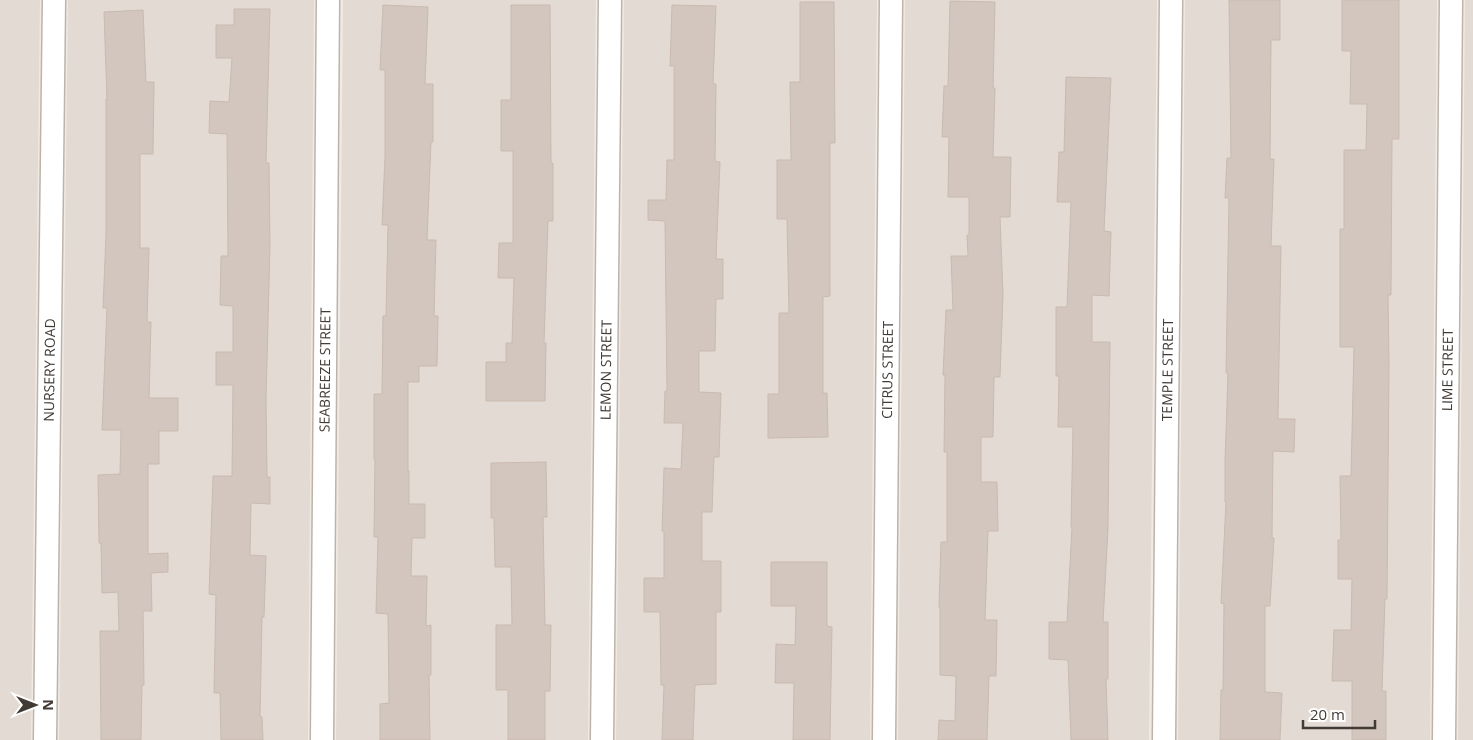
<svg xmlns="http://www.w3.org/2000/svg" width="1473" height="740" viewBox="0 0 1473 740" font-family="'Open Sans',sans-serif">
<rect width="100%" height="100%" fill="#f0eae4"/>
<!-- residential -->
<g fill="#e3dbd3">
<polygon points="0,0 40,0 31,740 0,740"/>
<polygon points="68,0 314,0 308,740 59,740"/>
<polygon points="343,0 596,0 588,740 336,740"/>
<polygon points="624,0 877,0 870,740 616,740"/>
<polygon points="905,0 1157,0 1149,740 898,740"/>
<polygon points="1185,0 1437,0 1430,740 1178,740"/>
<polygon points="1465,0 1473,0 1473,740 1458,740"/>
</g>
<!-- building -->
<g fill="#d3c6be" stroke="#cabaaf">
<polygon points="1229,0 1280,0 1280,40 1271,40 1270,159 1274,159 1271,246 1281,246 1278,419 1295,419 1294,452 1273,451 1272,538 1274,538 1270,606 1265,606 1265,692 1282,693 1280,740 1220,740 1221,690 1223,690 1224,604 1221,603 1226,502 1225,502 1225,462 1228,373 1226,373 1229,198 1225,198 1227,158 1231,158"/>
<polygon points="1342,0 1399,0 1399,139 1392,139 1391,295 1388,295 1389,365 1387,599 1385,599 1382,691 1386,691 1386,740 1352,740 1352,681 1332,681 1334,630 1351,630 1352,579 1338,579 1338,540 1341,540 1340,476 1351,476 1354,347 1340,347 1340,229 1344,229 1344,150 1366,150 1367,104 1350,104 1351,51 1342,51"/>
<polygon points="950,1 995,2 993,88 995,88 993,157 1011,157 1010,217 1000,217 1003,294 1000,377 994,377 993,437 981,437 981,482 997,482 998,531 988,531 985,620 997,620 996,676 989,676 987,740 938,740 939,720 955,721 956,676 940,675 940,607 939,607 941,542 947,542 947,452 944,452 945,375 943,375 946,310 953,310 951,256 968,256 967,235 969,235 969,197 948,197 949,137 942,137 944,86 948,86"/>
<polygon points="800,2 834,2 835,143 830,143 830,296 823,297 823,393 827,393 828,437 768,438 768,394 779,394 779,313 789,313 787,219 777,219 777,160 791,160 790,82 800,82"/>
<polygon points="383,5 428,7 425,84 433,84 433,142 431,142 427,240 436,240 434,316 438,316 437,366 419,366 419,382 408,382 408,471 409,471 409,504 425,504 425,538 412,538 411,576 427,576 426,626 431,625 431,675 429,675 430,740 380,740 380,704 389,703 388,614 376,613 378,537 374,537 375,459 374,459 374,394 382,394 383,316 386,316 388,225 382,225 385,157 385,70 380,70"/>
<polygon points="511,5 550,5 551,163 553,163 553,221 548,221 544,343 546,343 545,401 486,401 486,362 506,362 506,343 512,343 514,278 498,278 499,243 513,243 513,151 501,151 501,100 511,100"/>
<polygon points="672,5 716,6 713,84 716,84 715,161 720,162 716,259 723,259 723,299 716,299 715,351 699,351 699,392 721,393 719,457 714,457 712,512 702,512 702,561 721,561 721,612 716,612 716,684 695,685 693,740 662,740 664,685 661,685 660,612 644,612 644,578 664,578 664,531 662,531 664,468 681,469 683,423 664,423 665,391 667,391 665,221 648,220 648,200 666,200 667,160 674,160 674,66 670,66"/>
<polygon points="234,9 270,9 266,163 269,163 270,246 266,400 267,477 270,477 270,504 251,503 250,555 266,556 264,617 262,617 260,717 262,717 263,740 221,740 220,693 214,693 216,595 209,594 213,476 232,476 233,385 216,385 216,352 233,352 233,306 220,305 221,256 228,256 227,134 209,133 210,101 229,102 232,58 216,58 216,25 234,25"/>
<polygon points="143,10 146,82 154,82 153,154 140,154 140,248 149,248 147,322 151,322 149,398 178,398 178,431 159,431 159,464 148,464 148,554 168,553 168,572 151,573 152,611 143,611 144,685 142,685 141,740 101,740 100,631 119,631 118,592 102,593 101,543 99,543 98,475 120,474 121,430 102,430 107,308 103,308 106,235 106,99 107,100 104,12"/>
<polygon points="1066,77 1111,78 1104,231 1111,232 1109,296 1092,295 1092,342 1110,342 1108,528 1103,622 1108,622 1108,679 1106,679 1108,740 1071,740 1068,660 1049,659 1049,622 1067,622 1072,527 1071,527 1073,427 1058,427 1059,376 1056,376 1056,307 1067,307 1071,202 1057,202 1059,152 1064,152"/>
<polygon points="546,462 547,517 543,517 545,625 551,625 550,691 545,691 545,740 508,740 508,690 496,690 496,625 512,625 511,567 495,567 494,518 491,518 491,463"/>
<polygon points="771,562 827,562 827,626 832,627 830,740 793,740 794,683 775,683 776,644 795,645 796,606 771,606"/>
</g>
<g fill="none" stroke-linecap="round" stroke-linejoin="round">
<defs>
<g id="street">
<path id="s1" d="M 45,740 L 54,0"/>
<path id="s2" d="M 322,740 L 328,0"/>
<path id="s3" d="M 602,740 L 610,0"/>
<path id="s4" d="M 884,740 L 891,0"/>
<path id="s5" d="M 1164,740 L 1171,0"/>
<path id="s6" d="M 1444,740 L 1451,0"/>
</g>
</defs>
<!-- street casing -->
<use href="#street" stroke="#bdb3ab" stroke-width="25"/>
<!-- street -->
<use href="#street" stroke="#fff" stroke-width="22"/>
</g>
<g text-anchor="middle" stroke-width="4" stroke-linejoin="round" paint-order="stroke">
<!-- street labels -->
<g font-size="14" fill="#413a35" stroke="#fff">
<text dy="5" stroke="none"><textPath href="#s1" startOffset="370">NURSERY ROAD</textPath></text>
<text dy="5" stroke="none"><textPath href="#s2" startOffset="370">SEABREEZE STREET</textPath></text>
<text dy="5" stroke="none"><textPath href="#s3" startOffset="370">LEMON STREET</textPath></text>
<text dy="5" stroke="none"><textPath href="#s4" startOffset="370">CITRUS STREET</textPath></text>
<text dy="5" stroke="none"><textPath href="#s5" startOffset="370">TEMPLE STREET</textPath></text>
<text dy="5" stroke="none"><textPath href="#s6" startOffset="370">LIME STREET</textPath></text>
</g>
</g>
<!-- north arrow -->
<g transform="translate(35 705) rotate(90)" stroke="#ffffff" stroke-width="4" paint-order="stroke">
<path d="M0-4L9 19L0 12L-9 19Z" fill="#413a35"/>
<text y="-8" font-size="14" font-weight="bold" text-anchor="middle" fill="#413a35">N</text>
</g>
<!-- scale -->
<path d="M1303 720v8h72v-8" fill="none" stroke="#413a35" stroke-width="2.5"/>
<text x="1310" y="720" font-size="15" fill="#413a35" stroke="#ffffff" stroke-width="4" paint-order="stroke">20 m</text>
</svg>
